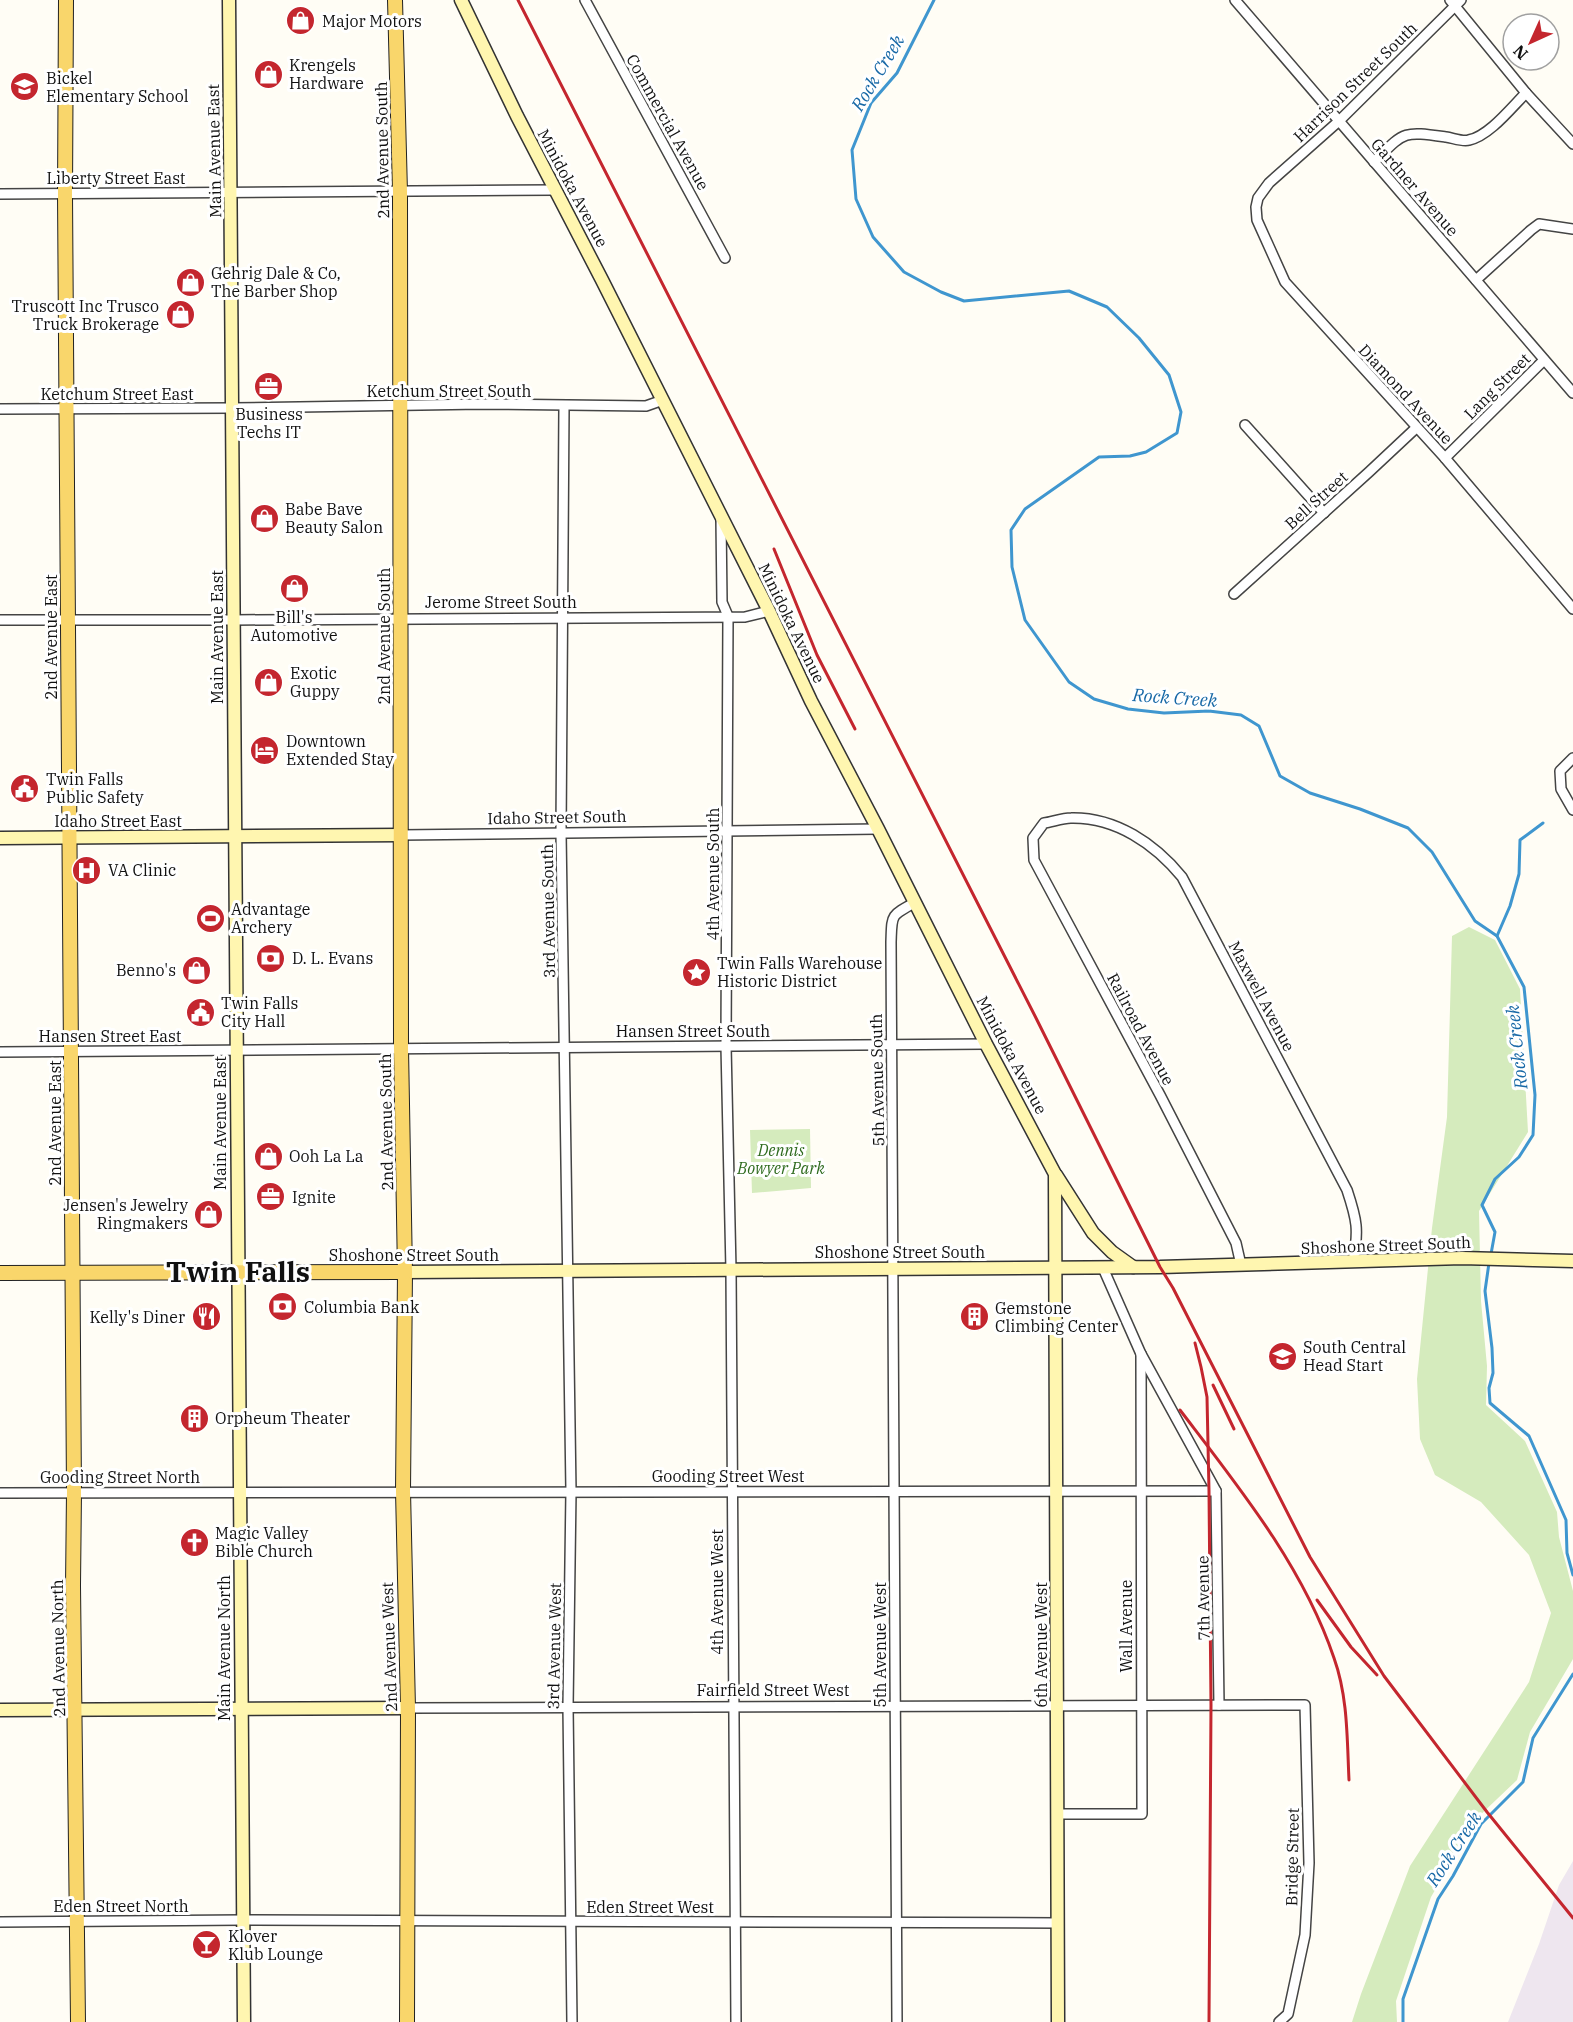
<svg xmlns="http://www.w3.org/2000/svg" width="1573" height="2022" viewBox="0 0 1573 2022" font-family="'IBM Plex Serif',serif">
<rect width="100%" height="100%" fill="#fffdf5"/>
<!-- industrial -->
<polygon fill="#eee6ef" points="1573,1861 1573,2022 1508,2022 1539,1944 1559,1885"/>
<!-- green -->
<g fill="#d5ebbd">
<polygon points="1469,927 1495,940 1520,989 1528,1132 1479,1211 1481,1301 1487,1366 1486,1405 1525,1441 1557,1512 1559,1537 1573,1591 1573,1659 1530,1732 1517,1780 1476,1819 1431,1897 1396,2001 1397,2022 1352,2022 1361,1994 1410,1866 1529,1682 1551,1613 1529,1555 1481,1502 1435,1475 1420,1439 1417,1379 1432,1228 1447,1117 1452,936"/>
<polygon points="810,1129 811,1188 752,1193 750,1130"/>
</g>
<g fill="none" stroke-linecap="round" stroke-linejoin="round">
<!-- stream -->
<g stroke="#3f96cf" stroke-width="3">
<polyline points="934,0 897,73 871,103 852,150 856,199 873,237 904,272 941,292 964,301 1069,291 1107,307 1139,338 1169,375 1181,412 1177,433 1146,452 1130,456 1099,457 1025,509 1011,530 1012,567 1025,620 1069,682 1094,699 1128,709 1164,713 1209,711 1241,715 1259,726 1280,776 1310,793 1360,809 1408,828 1432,852 1475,921 1497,936 1524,987 1535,1095 1533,1135 1519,1157 1495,1179 1482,1205 1495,1232 1491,1254"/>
<polyline points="1497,936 1510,906 1519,874 1520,840 1543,823"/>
<polyline points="1489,1263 1485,1291 1492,1348 1493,1373 1489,1388 1490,1403 1529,1436 1566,1520 1567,1553 1573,1575"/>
<polyline points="1403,2022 1403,1999 1438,1899 1453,1876 1481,1824 1523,1782 1533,1738 1573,1674"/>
</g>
<defs>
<g id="street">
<polyline points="585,0 725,258"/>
<polyline points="1235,0 1573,393"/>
<polyline points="1450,0 1526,93 1573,144"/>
<polyline points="1461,0 1339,121 1269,183 1258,198 1256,207 1257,220 1285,282 1445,458 1573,609"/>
<path d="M 1374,162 C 1405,131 1402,131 1446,137 C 1453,138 1463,142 1469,140 C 1489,136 1511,108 1526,93"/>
<polyline points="0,194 555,190"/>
<polyline points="1476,280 1531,230 1539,224 1573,229"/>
<polyline points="564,406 561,833 571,1491 568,1707 572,2022"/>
<polyline points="0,409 233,408 481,404 646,406 663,400"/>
<polyline points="1245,425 1324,513"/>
<polyline points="1445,458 1544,360"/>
<polyline points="721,519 722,602 728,616 726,1046 731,1270 736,2022"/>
<polyline points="1234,594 1369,472 1416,428"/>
<polyline points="0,620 234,620 745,617 769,611"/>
<polyline points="1573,758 1560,771 1561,789 1573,810"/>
<polyline points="401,835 878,829"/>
<polyline points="0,1052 986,1044"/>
<path d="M 1241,1265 L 1236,1243 L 1160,1095 L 1034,860 L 1033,838 L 1044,823 C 1052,822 1062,818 1071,818 C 1116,817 1155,844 1182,877 L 1347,1190 C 1357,1220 1359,1230 1353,1262"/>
<polyline points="1103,1268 1141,1354 1216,1491 1219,1705"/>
<polyline points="0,1493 1216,1491"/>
<polyline points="408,1708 1305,1705 1309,1863 1305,1935 1288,2014 1279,2022"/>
<polyline points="1057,1814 1142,1814 1141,1354"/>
<polyline points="0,1922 243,1920 1057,1923"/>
<path d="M 897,2022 L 891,942 C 892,915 890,916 914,903"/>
</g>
<g id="secondary">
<polyline points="229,0 244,2022"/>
<polyline points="461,0 517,116 602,280 769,611 811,701 878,829 986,1044 1055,1174 1058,2022"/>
<polyline points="0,838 401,835"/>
<polyline points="1056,1175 1093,1233 1112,1252 1133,1267"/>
<polyline points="405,1272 1160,1267 1462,1258 1573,1261"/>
<polyline points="0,1710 408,1708"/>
</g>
<g id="primary">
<polyline points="66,0 65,194 74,1492 73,1586 78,2022"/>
<polyline points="395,0 400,192 401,1048 405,1272 403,1491 408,1708 407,2022"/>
<polyline points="0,1273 405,1272"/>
</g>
</defs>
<!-- street casing -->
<use href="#street" stroke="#444" stroke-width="12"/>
<!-- secondary casing -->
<use href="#secondary" stroke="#333" stroke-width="15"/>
<!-- primary casing -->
<use href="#primary" stroke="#222" stroke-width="16"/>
<!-- street -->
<use href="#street" stroke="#fff" stroke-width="9"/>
<!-- secondary -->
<use href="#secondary" stroke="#fff6b0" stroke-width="12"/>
<!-- primary -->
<use href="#primary" stroke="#f9d66b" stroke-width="14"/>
<!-- rail -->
<g stroke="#c4262e" stroke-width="3">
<polyline points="518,0 1036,1018 1160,1267 1173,1288 1310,1557 1384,1676 1487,1812 1573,1918"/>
<polyline points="774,549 817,655 855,729"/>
<polyline points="1195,1343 1201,1367 1207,1397 1209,1491 1211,1705 1209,2022"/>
<polyline points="1213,1385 1234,1429"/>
<path d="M 1180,1410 C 1238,1486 1303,1566 1334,1658 C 1348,1697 1347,1739 1349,1780"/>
<polyline points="1317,1600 1351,1647 1377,1675"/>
</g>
</g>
<!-- icons -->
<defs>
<symbol id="shop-disc" viewBox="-11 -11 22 22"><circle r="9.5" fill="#c4262e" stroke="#fff"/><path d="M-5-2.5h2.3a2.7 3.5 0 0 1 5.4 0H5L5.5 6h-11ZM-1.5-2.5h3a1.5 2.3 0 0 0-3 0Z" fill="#fff"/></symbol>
<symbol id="school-disc" viewBox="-11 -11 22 22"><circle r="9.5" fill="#c4262e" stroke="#fff"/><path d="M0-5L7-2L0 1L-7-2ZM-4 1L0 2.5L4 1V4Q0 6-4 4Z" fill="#fff"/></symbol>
<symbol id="office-disc" viewBox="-11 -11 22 22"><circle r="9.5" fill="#c4262e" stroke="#fff"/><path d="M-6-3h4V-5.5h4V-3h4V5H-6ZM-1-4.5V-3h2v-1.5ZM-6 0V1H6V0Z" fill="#fff"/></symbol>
<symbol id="hotel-disc" viewBox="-11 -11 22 22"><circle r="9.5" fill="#c4262e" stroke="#fff"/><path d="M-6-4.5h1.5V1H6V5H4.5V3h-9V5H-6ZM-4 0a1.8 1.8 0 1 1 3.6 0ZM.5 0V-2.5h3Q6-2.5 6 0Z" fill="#fff"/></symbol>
<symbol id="civic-disc" viewBox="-11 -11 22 22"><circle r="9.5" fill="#c4262e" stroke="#fff"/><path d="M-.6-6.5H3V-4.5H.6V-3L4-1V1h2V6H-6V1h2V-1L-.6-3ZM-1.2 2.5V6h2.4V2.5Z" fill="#fff"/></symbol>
<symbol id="hospital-disc" viewBox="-11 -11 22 22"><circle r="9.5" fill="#c4262e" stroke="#fff"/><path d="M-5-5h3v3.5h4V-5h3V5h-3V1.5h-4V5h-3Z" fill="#fff"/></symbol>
<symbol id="stadium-disc" viewBox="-11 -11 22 22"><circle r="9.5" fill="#c4262e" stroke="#fff"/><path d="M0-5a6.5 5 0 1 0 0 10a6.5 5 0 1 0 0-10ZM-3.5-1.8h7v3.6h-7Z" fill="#fff"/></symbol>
<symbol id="bank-disc" viewBox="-11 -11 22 22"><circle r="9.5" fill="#c4262e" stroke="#fff"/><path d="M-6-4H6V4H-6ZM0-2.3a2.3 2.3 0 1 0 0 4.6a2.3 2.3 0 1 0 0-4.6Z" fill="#fff"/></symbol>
<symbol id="sight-disc" viewBox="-11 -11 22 22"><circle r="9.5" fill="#c4262e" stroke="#fff"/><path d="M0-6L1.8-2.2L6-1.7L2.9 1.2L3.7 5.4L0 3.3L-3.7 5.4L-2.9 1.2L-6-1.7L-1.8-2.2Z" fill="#fff"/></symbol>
<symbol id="restaurant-disc" viewBox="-11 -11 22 22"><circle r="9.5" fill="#c4262e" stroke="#fff"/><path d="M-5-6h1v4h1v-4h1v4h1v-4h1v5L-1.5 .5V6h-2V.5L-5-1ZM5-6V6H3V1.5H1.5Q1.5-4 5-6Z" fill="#fff"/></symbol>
<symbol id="building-disc" viewBox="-11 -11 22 22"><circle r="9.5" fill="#c4262e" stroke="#fff"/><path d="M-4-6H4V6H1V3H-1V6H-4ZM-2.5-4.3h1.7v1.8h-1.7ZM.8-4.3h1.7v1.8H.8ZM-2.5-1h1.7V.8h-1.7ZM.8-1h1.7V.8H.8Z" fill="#fff"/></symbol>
<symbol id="church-disc" viewBox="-11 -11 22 22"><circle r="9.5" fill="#c4262e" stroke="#fff"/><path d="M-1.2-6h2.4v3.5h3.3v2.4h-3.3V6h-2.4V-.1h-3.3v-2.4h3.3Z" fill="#fff"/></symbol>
<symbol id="bar-disc" viewBox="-11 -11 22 22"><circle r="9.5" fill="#c4262e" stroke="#fff"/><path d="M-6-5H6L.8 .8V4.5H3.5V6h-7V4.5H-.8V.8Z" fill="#fff"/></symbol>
</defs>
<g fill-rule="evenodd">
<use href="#shop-disc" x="284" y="4" width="33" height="33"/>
<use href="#shop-disc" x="252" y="58" width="33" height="33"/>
<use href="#school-disc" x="8" y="70" width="33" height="33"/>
<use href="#shop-disc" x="174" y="266" width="33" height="33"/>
<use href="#shop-disc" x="164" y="298" width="33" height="33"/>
<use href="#office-disc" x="252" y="370" width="33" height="33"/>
<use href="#shop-disc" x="248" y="502" width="33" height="33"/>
<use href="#shop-disc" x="278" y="572" width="33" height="33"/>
<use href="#shop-disc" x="252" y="666" width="33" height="33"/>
<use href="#hotel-disc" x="248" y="734" width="33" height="33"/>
<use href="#civic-disc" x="8" y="772" width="33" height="33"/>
<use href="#hospital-disc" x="70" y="854" width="33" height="33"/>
<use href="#stadium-disc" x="194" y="902" width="33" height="33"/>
<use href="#bank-disc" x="254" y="942" width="33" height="33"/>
<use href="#shop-disc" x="180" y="954" width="33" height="33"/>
<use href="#sight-disc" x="680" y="956" width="33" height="33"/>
<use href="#civic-disc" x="184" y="996" width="33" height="33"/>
<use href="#shop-disc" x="252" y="1140" width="33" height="33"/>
<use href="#office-disc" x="254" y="1180" width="33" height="33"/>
<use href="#shop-disc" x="192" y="1198" width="33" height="33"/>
<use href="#bank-disc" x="266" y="1290" width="33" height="33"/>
<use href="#restaurant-disc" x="190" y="1300" width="33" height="33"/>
<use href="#building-disc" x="958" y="1300" width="33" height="33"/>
<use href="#school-disc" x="1266" y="1340" width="33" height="33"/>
<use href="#building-disc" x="178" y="1402" width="33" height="33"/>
<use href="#church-disc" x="178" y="1526" width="33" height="33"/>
<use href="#bar-disc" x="190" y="1928" width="33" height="33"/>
</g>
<g text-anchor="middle" stroke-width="6" stroke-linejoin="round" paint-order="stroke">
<!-- poi labels -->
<g font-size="16" fill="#111" stroke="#fff" text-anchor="start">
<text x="322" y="27">Major Motors</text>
<text x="289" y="71">Krengels<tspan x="289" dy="18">Hardware</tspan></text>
<text x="46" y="84">Bickel<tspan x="46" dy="18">Elementary School</tspan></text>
<text x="211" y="279">Gehrig Dale &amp; Co,<tspan x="211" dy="18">The Barber Shop</tspan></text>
<text x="159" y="312" text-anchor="end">Truscott Inc Trusco<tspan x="159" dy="18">Truck Brokerage</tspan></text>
<text x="269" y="420" text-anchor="middle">Business<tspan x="269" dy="18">Techs IT</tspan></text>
<text x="285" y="515">Babe Bave<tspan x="285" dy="18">Beauty Salon</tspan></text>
<text x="294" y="623" text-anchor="middle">Bill's<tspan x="294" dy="18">Automotive</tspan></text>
<text x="290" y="679">Exotic<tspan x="290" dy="18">Guppy</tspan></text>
<text x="286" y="747">Downtown<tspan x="286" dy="18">Extended Stay</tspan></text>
<text x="46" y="785">Twin Falls<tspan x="46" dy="18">Public Safety</tspan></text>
<text x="108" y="876">VA Clinic</text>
<text x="231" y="915">Advantage<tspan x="231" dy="18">Archery</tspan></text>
<text x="292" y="964">D. L. Evans</text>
<text x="717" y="969">Twin Falls Warehouse<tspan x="717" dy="18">Historic District</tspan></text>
<text x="176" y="976" text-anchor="end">Benno's</text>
<text x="221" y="1009">Twin Falls<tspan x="221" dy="18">City Hall</tspan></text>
<text x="289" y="1162">Ooh La La</text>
<text x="292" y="1203">Ignite</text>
<text x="188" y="1211" text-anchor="end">Jensen's Jewelry<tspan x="188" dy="18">Ringmakers</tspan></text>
<text x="304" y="1313">Columbia Bank</text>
<text x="995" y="1314">Gemstone<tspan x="995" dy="18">Climbing Center</tspan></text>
<text x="185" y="1323" text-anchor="end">Kelly's Diner</text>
<text x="1303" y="1353">South Central<tspan x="1303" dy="18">Head Start</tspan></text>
<text x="215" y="1424">Orpheum Theater</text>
<text x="215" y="1539">Magic Valley<tspan x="215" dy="18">Bible Church</tspan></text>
<text x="228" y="1942">Klover<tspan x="228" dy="18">Klub Lounge</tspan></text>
</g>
<!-- street labels -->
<g font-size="16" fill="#111" stroke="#fff">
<text transform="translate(1355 82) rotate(-44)" y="6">Harrison Street South</text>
<text transform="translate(668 122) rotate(61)" y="6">Commercial Avenue</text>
<text transform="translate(382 150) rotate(-91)" y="6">2nd Avenue South</text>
<text transform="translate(214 151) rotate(-91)" y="6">Main Avenue East</text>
<text x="116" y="184">Liberty Street East</text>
<text transform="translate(1415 187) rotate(49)" y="6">Gardner Avenue</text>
<text transform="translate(573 188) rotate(62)" y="6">Minidoka Avenue</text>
<text transform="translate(1497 386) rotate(-45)" y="6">Lang Street</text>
<text x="449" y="397">Ketchum Street South</text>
<text x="117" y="400">Ketchum Street East</text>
<text transform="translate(1406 394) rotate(47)" y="6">Diamond Avenue</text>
<text transform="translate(1316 500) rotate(-42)" y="6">Bell Street</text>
<text x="501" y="608">Jerome Street South</text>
<text transform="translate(792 623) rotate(64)" y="6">Minidoka Avenue</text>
<text transform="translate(384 636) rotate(-90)" y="6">2nd Avenue South</text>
<text transform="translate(51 637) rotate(-90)" y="6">2nd Avenue East</text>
<text transform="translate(217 637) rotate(-90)" y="6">Main Avenue East</text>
<text transform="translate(557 817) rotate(-1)" y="6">Idaho Street South</text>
<text x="118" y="827">Idaho Street East</text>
<text transform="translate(713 874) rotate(-90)" y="6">4th Avenue South</text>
<text transform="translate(548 911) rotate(-91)" y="6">3rd Avenue South</text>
<text transform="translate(1262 996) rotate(62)" y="6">Maxwell Avenue</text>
<text transform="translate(1141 1029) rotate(62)" y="6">Railroad Avenue</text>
<text x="693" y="1037">Hansen Street South</text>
<text x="110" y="1042">Hansen Street East</text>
<text transform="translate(1012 1055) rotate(62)" y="6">Minidoka Avenue</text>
<text transform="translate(877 1080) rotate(-91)" y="6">5th Avenue South</text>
<text transform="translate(386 1122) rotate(-91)" y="6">2nd Avenue South</text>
<text transform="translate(55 1123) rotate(-90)" y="6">2nd Avenue East</text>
<text transform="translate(220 1123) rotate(-90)" y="6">Main Avenue East</text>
<text transform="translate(1386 1245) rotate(-2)" y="6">Shoshone Street South</text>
<text x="900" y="1258">Shoshone Street South</text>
<text x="414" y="1261">Shoshone Street South</text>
<text x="728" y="1482">Gooding Street West</text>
<text x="120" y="1483">Gooding Street North</text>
<text transform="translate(717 1592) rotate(-90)" y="6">4th Avenue West</text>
<text transform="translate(1203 1598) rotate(-91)" y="6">7th Avenue</text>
<text transform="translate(1126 1626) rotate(-90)" y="6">Wall Avenue</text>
<text transform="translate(880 1645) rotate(-90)" y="6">5th Avenue West</text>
<text transform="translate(1041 1645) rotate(-90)" y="6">6th Avenue West</text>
<text transform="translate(554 1646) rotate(-89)" y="6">3rd Avenue West</text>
<text transform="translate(389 1647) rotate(-92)" y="6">2nd Avenue West</text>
<text transform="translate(58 1648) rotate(-91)" y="6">2nd Avenue North</text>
<text transform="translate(224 1648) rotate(-90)" y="6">Main Avenue North</text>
<text x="773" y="1696">Fairfield Street West</text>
<text transform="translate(1292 1857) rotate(-89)" y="6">Bridge Street</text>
<text x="121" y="1912">Eden Street North</text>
<text x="650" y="1913">Eden Street West</text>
</g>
<!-- park labels -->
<g font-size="16" font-style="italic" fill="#2f6b1f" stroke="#fff">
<text x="781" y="1156">Dennis<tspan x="781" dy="18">Bowyer Park</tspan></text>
</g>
<!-- water labels -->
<g font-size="18" font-style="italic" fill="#1768a6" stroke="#fff">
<text transform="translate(878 73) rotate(-59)" y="6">Rock Creek</text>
<text transform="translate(1175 698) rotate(4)" y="6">Rock Creek</text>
<text transform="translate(1517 1047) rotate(-96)" y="6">Rock Creek</text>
<text transform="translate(1454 1849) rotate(-57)" y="6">Rock Creek</text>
</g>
<!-- town labels -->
<g font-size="28" font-weight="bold" fill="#111" stroke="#fff">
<text x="238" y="1282">Twin Falls</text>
</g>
</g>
<!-- north arrow -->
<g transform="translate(1531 42) rotate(225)"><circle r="28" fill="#ffffff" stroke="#a0a0a0" stroke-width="1.5"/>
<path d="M0-4.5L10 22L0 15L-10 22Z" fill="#c4262e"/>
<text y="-9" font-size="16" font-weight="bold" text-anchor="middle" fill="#111111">N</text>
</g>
</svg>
